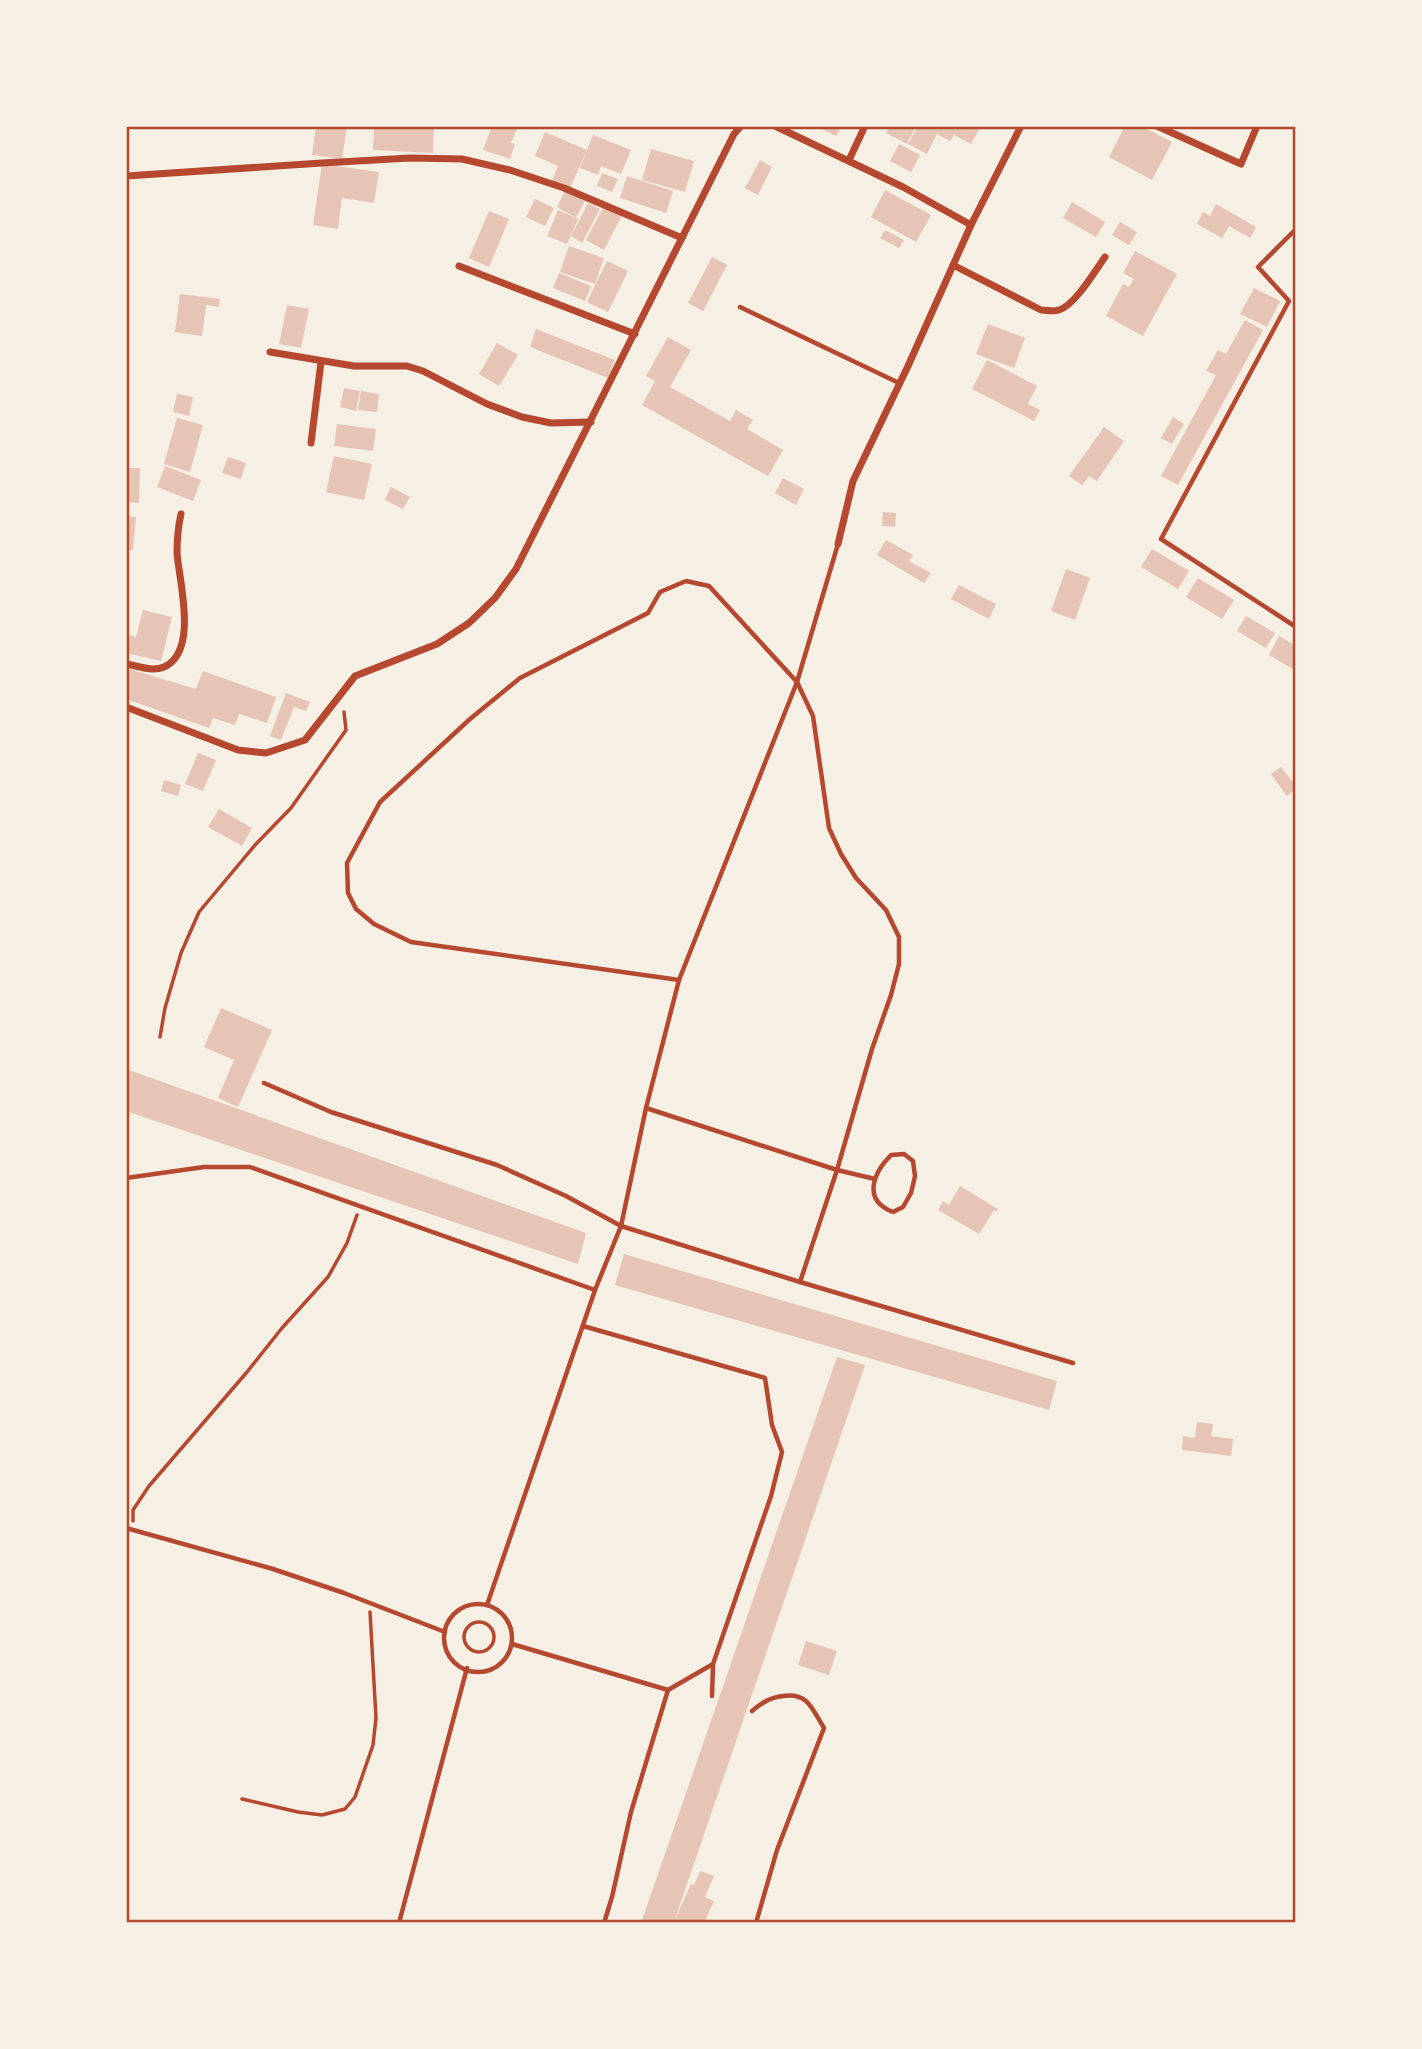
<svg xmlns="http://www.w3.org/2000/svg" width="1422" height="2049" viewBox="0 0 1422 2049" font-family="'Fira Sans Condensed',sans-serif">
<rect width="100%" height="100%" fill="#f6efe4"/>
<!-- building -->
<g fill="#e6c5b7">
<polygon points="316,126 347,126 342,159 312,155"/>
<polygon points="374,126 434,126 433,153 373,150"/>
<polygon points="492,126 518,126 511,143 515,144 510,159 483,150"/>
<polygon points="816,126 842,126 836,136"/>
<polygon points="890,126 916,126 907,144 886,133"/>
<polygon points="918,126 981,126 971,144 954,135 950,141 937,134 927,154 908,144"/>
<polygon points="1125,126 1141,126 1172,142 1152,180 1109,157"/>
<polygon points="545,132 587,150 570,188 552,181 558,166 535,156"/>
<polygon points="593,135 631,150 621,174 601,166 598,175 580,168"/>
<polygon points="899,144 920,155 911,172 890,161"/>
<polygon points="651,149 694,161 685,192 642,180"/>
<polygon points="760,160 772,167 758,195 745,188"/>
<polygon points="322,164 379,172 374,203 342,198 338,229 313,225"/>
<polygon points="602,173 618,179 612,192 597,186"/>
<polygon points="627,176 673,191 666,213 620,198"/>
<polygon points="885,190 931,215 916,242 871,217"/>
<polygon points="565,191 585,201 576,218 557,207"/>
<polygon points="535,199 554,208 545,226 526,217"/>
<polygon points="1072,202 1105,222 1096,237 1063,218"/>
<polygon points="588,203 600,209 582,243 571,236"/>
<polygon points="1216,204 1256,227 1250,238 1229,226 1222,238 1197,224 1203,212 1210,216"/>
<polygon points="604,206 622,215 604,250 586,240"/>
<polygon points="558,210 578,219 567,244 547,236"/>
<polygon points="489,211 509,219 489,267 469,258"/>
<polygon points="1120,222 1137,232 1129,245 1112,235"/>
<polygon points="885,230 904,240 899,248 880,238"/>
<polygon points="569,246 604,258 595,284 560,272"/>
<polygon points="1135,251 1177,274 1143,336 1106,316 1123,284 1129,287 1134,279 1123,273"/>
<polygon points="712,257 727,265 703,311 688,303"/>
<polygon points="607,261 628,271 608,312 587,302"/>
<polygon points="559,273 591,286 585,301 553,288"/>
<polygon points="1254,288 1280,301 1267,327 1240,314"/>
<polygon points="180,294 220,299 219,307 206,305 202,336 175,332"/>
<polygon points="287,305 309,309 301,348 279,344"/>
<polygon points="1245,320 1263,330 1178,485 1161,476 1216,375 1206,371 1218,350 1226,354"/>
<polygon points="988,324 1025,338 1014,368 976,354"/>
<polygon points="536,329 615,360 608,378 530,347"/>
<polygon points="668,337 691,350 670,387 730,421 736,410 753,420 747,429 783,450 768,476 642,405 655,381 646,376"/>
<polygon points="497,343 518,355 499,386 479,374"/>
<polygon points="987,360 1037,386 1028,404 1040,410 1034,421 972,389"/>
<polygon points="344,388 360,391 356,411 340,407"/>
<polygon points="361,391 379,394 377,412 358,410"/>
<polygon points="177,394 193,397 189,416 173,412"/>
<polygon points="1173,417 1184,424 1172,444 1161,438"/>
<polygon points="177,418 203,425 190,472 164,464"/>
<polygon points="337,424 376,429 373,451 334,446"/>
<polygon points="1104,427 1124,441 1097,481 1089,476 1082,485 1069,476"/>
<polygon points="334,456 372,464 364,500 326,492"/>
<polygon points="228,457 246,463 241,479 222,473"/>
<polygon points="165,466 201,480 193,501 157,487"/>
<polygon points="126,468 140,468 139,503 126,502"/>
<polygon points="783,478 804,489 796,505 775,493"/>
<polygon points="391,487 410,497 403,509 385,500"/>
<polygon points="883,512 896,513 895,527 882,526"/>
<polygon points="126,516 136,517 133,550 126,550"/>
<polygon points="886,540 913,555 909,561 931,573 924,583 877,555"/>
<polygon points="1152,549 1189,571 1178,589 1141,567"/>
<polygon points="1066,569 1090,578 1075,620 1051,611"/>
<polygon points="1198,578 1234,600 1222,619 1186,597"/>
<polygon points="959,585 996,604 989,619 951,599"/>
<polygon points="143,610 172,617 161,661 126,653 126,634 136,637"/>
<polygon points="1246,616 1275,633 1266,648 1237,631"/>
<polygon points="1279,636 1296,646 1296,671 1269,655"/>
<polygon points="126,668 196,689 203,671 276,697 267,723 239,714 235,725 213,718 209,728 126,699"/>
<polygon points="286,693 310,702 306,711 294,707 281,740 270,736"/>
<polygon points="198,753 216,760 203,791 185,784"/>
<polygon points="1281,767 1296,786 1296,789 1287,796 1271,774"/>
<polygon points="164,780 181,785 178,796 161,791"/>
<polygon points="219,809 252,828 242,846 208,827"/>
<polygon points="221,1008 272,1030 238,1107 218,1098 234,1060 204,1047"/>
<polygon points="126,1069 586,1233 578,1264 126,1111"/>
<polygon points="960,1186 998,1209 996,1212 994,1210 979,1234 938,1210 943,1201 949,1205"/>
<polygon points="624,1254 1057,1381 1049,1410 615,1285"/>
<polygon points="837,1357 865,1365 675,1919 691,1884 694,1885 700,1871 714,1876 705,1897 714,1901 704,1923 641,1923"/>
<polygon points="1197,1422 1213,1424 1211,1436 1233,1439 1231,1456 1182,1450 1183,1436 1195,1438"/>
<polygon points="806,1641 837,1651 829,1675 798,1665"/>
</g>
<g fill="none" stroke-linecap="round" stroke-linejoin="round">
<!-- path -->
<g stroke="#b5482f" stroke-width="3.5">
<polyline points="160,1037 165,1008 181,953 199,912 255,845 291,808 346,730 344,712"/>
<polyline points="133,1521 133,1510 149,1486 247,1372 282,1328 328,1277 347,1243 357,1215"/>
<circle cx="479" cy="1637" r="15"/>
<polyline points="242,1799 298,1812 322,1815 345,1809 355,1797 373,1745 376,1718 370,1612"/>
</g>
<!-- service -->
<g stroke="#b5482f" stroke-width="4.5">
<polyline points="1296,229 1258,267 1289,301 1161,539 1296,627"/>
<polyline points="740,307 899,383"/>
<polyline points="264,1083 331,1112 497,1165 566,1196 621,1226 800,1282 837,1170 872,1049 891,995 899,964 899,937 886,910 856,878 841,854 829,828 813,716 797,682 709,586 686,581 660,592 648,613 520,678 470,719 380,802 347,863 348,893 356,909 374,924 411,942 679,980"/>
<polyline points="646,1108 837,1170 875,1179"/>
<path d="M 904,1154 L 913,1161 L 915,1176 L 911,1193 L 903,1207 L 893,1212 C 862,1200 873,1173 891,1155 Z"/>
<polyline points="126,1178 204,1167 250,1167 595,1290"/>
<polyline points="800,1282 1073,1363"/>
<polyline points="583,1326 765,1378 772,1425 782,1452 771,1496 713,1664 668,1690 631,1812 612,1897 604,1923"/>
<polyline points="126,1528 273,1569 344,1593 445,1632"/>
<circle cx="478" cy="1638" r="34"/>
<polyline points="487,1605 595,1290 621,1226 646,1108 679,980 797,682 838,544"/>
<polyline points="512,1644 668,1690"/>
<polyline points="712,1696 713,1665"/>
<path d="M 752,1711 C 763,1702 769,1698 783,1696 C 808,1692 812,1709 824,1728 L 777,1850 L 756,1923"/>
<polyline points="399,1923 467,1668"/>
</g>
<!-- minor -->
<g stroke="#b5482f" stroke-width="7">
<polyline points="775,126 903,187 971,225"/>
<polyline points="1157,126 1241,164 1257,126"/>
<polyline points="849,160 865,126"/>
<polyline points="126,176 322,163 410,158 462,159 510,170 564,188 682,238"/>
<path d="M 953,265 L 1041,310 C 1047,310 1053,312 1059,310 C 1075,305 1095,271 1105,257"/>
<polyline points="459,266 635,334"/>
<polyline points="270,352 354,366 407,366 423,371 487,404 522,417 551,423 591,422"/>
<polyline points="311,443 321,362"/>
<polyline points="838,544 853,481 908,366 971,225 1021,126"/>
<path d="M 126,664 C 138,666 152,672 164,667 C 199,651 179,581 177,553 C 177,539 178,527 181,514"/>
<polyline points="126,707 238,750 266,753 305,740 355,676 437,644 469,623 495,598 516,569 734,134 741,126"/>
</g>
</g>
<!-- border -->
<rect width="1422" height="2049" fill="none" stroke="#f6efe4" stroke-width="256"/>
<rect x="128" y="128" width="1166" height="1793" fill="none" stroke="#b5482f" stroke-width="2.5"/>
</svg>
